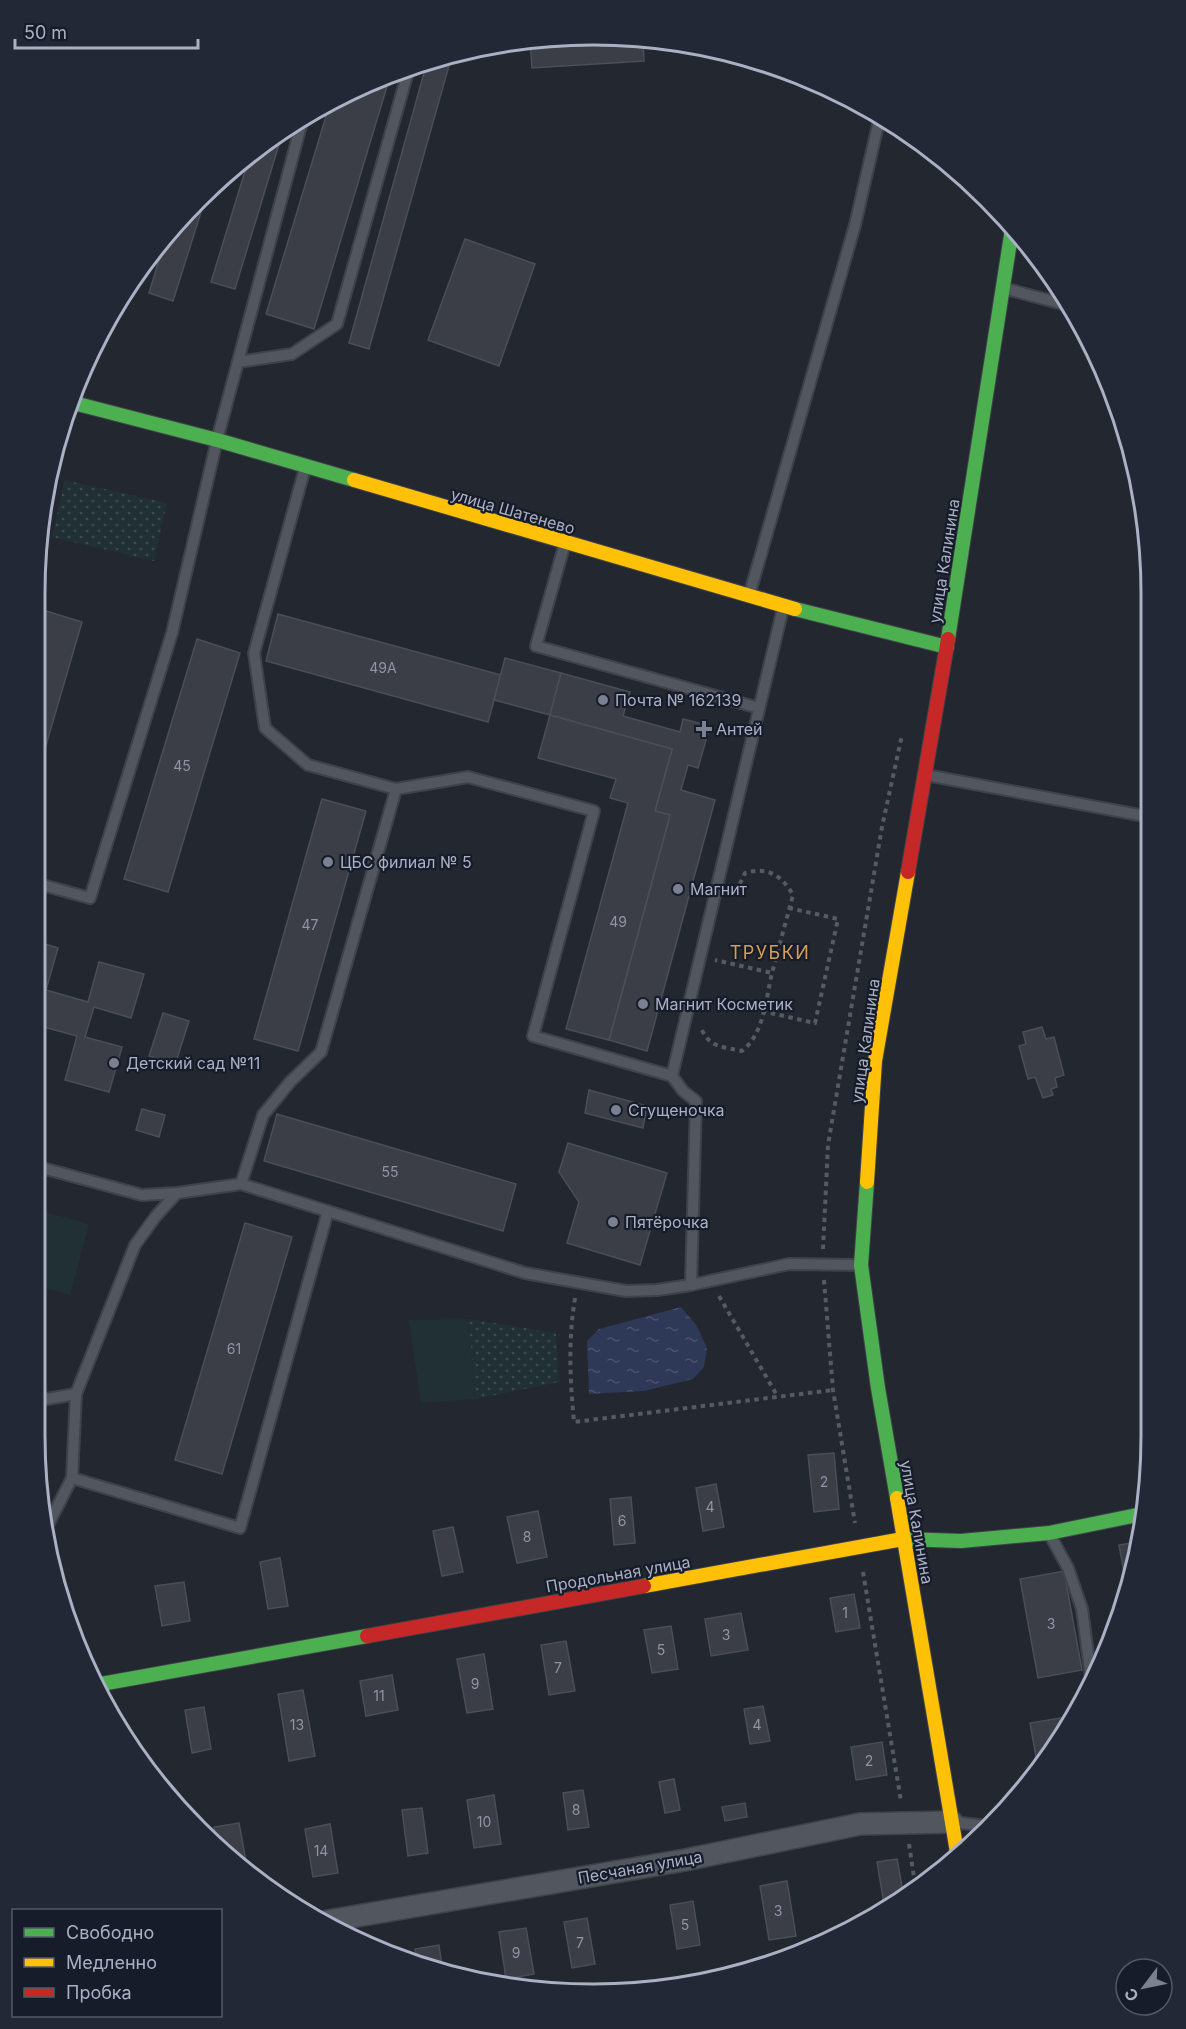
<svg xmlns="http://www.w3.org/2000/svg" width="1186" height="2029" viewBox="0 0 1186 2029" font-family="Inter,sans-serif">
<defs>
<pattern id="park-dots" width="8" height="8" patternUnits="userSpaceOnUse" patternTransform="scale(1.5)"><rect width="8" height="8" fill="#203035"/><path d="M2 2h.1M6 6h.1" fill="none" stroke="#3e4c51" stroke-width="1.8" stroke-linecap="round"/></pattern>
<pattern id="water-ripples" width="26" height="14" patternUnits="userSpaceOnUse" patternTransform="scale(1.5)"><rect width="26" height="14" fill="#2e3957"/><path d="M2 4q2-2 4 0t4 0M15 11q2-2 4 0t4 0" fill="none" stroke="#4a536e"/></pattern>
</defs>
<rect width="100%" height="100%" fill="#232730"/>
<!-- green -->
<g fill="#203035">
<polygon points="35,1209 89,1224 70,1295 35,1285"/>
<polygon points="469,1319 475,1399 421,1403 409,1320"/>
</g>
<!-- park -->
<g fill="url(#park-dots)">
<polygon points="65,480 167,503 154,561 52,537"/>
<polygon points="469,1319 556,1333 559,1382 475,1399"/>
</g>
<!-- water -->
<polygon fill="url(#water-ripples)" points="681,1307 697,1326 707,1348 704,1367 693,1379 644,1391 589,1394 587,1341 599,1329"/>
<!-- building -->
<g fill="#3b3e47" stroke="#4a4e58" stroke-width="1.5">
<polygon points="593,35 643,39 644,61 532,68 530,41"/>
<polygon points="452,55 369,349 349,343 427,62"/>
<polygon points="391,73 314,329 266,314 330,103 379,77"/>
<polygon points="284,128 235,289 211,282 250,155"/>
<polygon points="208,190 173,301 149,293 166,237 198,198"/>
<polygon points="465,239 535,264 499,366 428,340"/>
<polygon points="43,610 82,622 35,783 36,636"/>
<polygon points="278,614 501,675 488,722 266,661"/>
<polygon points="197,639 240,653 168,892 124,879"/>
<polygon points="505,658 561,673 550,715 494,700"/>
<polygon points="561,673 630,692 623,716 680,732 683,719 710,726 698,768 688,765 681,790 715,800 647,1051 609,1040 670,815 655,811 672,749 550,715"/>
<polygon points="550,715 672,749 655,811 670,815 609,1040 566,1029 628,803 610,798 616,779 538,758"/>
<polygon points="322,799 366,811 298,1051 254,1039"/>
<polygon points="35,941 58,948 46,990 88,1002 99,962 144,974 131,1018 94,1007 85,1037 122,1047 109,1092 65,1080 77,1036 36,1025 35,1029 35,1003 39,990 35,989"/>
<polygon points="163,1013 189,1021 175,1065 149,1056"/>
<polygon points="1042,1027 1046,1039 1054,1037 1064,1075 1055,1078 1057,1087 1051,1089 1053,1095 1043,1098 1035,1077 1028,1079 1019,1046 1026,1044 1023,1032"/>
<polygon points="589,1090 647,1106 643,1128 585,1113"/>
<polygon points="142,1109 165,1115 159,1137 136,1130"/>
<polygon points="277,1114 516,1184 503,1231 264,1161"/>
<polygon points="568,1143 667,1173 640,1265 567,1243 579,1202 559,1172"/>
<polygon points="245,1223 292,1237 222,1474 175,1460"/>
<polygon points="35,1432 39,1432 45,1472 41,1472"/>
<polygon points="834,1453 839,1509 814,1512 808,1455"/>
<polygon points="716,1484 724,1527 703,1531 696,1488"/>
<polygon points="631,1497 635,1543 614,1545 610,1499"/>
<polygon points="538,1511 547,1557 517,1563 507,1517"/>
<polygon points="453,1527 463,1572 442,1576 433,1531"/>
<polygon points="1136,1542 1127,1588 1119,1545"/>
<polygon points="280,1558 288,1606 268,1609 260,1562"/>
<polygon points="1064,1571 1082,1670 1038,1678 1020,1579"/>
<polygon points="184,1582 190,1621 162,1626 155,1586"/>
<polygon points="854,1594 860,1628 836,1632 830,1598"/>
<polygon points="71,1603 77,1640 64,1615 62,1605"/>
<polygon points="741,1613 748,1650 711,1656 705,1619"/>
<polygon points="671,1626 678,1669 652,1673 644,1630"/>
<polygon points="566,1641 575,1691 549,1695 541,1645"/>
<polygon points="484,1654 493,1709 467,1713 457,1659"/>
<polygon points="392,1675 398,1710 366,1716 360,1681"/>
<polygon points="303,1690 315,1756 289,1761 278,1694"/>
<polygon points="763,1706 770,1741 750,1744 744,1709"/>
<polygon points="204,1707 211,1749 192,1753 185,1710"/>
<polygon points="1066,1717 1068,1726 1058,1746 1038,1768 1030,1723"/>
<polygon points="882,1742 887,1775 856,1780 851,1747"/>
<polygon points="674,1779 680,1810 665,1813 659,1782"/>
<polygon points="583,1790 589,1827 568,1830 563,1793"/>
<polygon points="494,1795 501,1844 474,1848 467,1800"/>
<polygon points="745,1803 747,1817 725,1821 722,1807"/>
<polygon points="422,1808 428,1853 408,1856 402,1810"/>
<polygon points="239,1823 247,1867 216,1838 214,1827"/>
<polygon points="330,1824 338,1873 313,1877 305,1829"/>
<polygon points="897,1859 903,1892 884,1904 877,1862"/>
<polygon points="787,1881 796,1936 769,1940 760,1886"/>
<polygon points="693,1901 700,1945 677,1949 670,1905"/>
<polygon points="587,1918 595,1964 572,1968 564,1922"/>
<polygon points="526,1928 534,1974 506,1979 499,1932"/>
<polygon points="439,1945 443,1973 418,1962 415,1949"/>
</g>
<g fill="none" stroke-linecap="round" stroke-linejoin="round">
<defs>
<g id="lane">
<polyline points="1003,288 1063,304"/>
<polyline points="238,362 292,354 337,324 409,68"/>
<polyline points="305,468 254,653 265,728 308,765 396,789"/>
<polyline points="565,543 536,646 759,708"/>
<polyline points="749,596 855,225 880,116"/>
<polyline points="783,608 672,1076 683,1091 696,1101 691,1285 789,1264 861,1265"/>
<polyline points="926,775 1150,817"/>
<polyline points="35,883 90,898 172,633 217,440 303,118"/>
<polyline points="35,1166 142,1195 177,1193 241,1184 525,1273 626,1291 657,1290 691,1285"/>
<polyline points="241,1184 263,1115 290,1082 321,1052 396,789 468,777 594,811 533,1036 672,1076"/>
<polyline points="35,1401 76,1394"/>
<polyline points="72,1478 240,1528 328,1211"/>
<polyline points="49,1523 72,1478 76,1394 135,1245 156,1216 177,1193"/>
<polyline points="1050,1535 1068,1568 1082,1609 1091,1677"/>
<polyline points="952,1822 987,1826"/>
</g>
<polyline id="street" points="328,1921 685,1860 860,1824 952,1822"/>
<g id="fast">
<polyline points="70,402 217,440 354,480"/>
<polyline points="795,609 947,647"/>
<polyline points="948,639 1012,229"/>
<polyline points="867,1182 861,1265 878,1388 897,1498"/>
<polyline points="903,1539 961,1541 1049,1533 1142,1514"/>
<polyline points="101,1684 367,1636"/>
</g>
<g id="slow">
<polyline points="354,480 795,609"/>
<polyline points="867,1182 875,1061 908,872"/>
<polyline points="897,1498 958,1858"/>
<polyline points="644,1586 903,1539"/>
</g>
<g id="jam">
<polyline points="908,872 948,639"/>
<polyline points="367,1636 644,1586"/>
</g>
</defs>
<!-- lane casing -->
<use href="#lane" stroke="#3f4249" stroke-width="14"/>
<!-- street casing -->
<use href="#street" stroke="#3f4249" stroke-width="24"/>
<!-- fast casing -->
<use href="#fast" stroke="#3f4249" stroke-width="16"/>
<!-- slow casing -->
<use href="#slow" stroke="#3f4249" stroke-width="16"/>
<!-- jam casing -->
<use href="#jam" stroke="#3f4249" stroke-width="16"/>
<!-- path -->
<g stroke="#565a62" stroke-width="4" stroke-dasharray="4.5 4.5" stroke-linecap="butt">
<path d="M 736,892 L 745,873 C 768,866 782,876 793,895 L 772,973"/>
<polyline points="762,1011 815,1023 838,919 789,908"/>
<path d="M 702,1030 C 710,1048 725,1047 742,1051 C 764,1034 766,998 772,973 L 715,960"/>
<polyline points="823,1249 828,1145 882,827 902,735"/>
<polyline points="824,1280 833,1390 855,1523"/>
<polyline points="719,1296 778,1397"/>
<path d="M 575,1298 C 568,1340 570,1380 574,1422 L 833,1390"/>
<polyline points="863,1572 901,1801"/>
<polyline points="909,1844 915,1884"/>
</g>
<!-- lane -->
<use href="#lane" stroke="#52565f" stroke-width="10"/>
<!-- street -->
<use href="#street" stroke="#52565f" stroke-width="21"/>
<!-- fast -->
<use href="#fast" stroke="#4caf50" stroke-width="14"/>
<!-- slow -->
<use href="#slow" stroke="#ffc107" stroke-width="14"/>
<!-- jam -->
<use href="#jam" stroke="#c62828" stroke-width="14"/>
</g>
<!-- markers -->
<g fill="#7b8190" stroke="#171c2a" stroke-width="2">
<circle cx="603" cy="700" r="6"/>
<path d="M701 720h6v6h6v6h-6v6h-6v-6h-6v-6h6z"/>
<circle cx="328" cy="862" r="6"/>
<circle cx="678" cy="889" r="6"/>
<circle cx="643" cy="1004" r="6"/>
<circle cx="114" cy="1063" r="6"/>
<circle cx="616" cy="1110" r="6"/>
<circle cx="613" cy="1222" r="6"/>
</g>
<g text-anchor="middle" stroke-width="4.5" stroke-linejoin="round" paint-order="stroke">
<!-- number labels -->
<g font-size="14" fill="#8f94a5">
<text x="383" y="673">49А</text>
<text x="182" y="771">45</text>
<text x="618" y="927">49</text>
<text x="310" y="930">47</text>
<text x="390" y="1177">55</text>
<text x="234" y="1354">61</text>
<text x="824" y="1487">2</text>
<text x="710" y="1512">4</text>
<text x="622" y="1526">6</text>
<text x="527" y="1542">8</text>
<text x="845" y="1618">1</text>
<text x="1051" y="1629">3</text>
<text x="726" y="1640">3</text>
<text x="661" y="1655">5</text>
<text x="558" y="1673">7</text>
<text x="475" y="1689">9</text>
<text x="379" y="1701">11</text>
<text x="297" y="1730">13</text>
<text x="757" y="1730">4</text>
<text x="869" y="1766">2</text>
<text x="576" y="1815">8</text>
<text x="484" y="1827">10</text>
<text x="321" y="1856">14</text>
<text x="778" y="1916">3</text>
<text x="685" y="1930">5</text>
<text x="580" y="1948">7</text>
<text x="516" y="1958">9</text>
</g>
<!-- street labels -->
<g font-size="16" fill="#abb1c4" stroke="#171c2a">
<text transform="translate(513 511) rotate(16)" y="6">улица Шатенево</text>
<text transform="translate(944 561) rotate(-81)" y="6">улица Калинина</text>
<text transform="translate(865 1041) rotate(-82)" y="6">улица Калинина</text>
<text transform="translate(917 1522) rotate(80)" y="6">улица Калинина</text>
<text transform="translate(618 1574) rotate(-10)" y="6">Продольная улица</text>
<text transform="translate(640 1867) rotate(-10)" y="6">Песчаная улица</text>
</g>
<!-- poi labels -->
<g font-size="16" fill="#abb1c4" stroke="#171c2a" text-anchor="start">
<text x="615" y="706">Почта № 162139</text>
<text x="716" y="735">Антей</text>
<text x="340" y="868">ЦБС филиал № 5</text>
<text x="690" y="895">Магнит</text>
<text x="655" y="1010">Магнит Косметик</text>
<text x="126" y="1069">Детский сад №11</text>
<text x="628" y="1116">Сгущеночка</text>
<text x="625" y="1228">Пятёрочка</text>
</g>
<!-- neighbourhood labels -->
<g font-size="18" letter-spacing="1.5" fill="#d69e53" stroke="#171c2a">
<text x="770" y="959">ТРУБКИ</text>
</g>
</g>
<!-- crop -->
<path d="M0 0H1186V2029H0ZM593 45H593A548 548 0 0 1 1141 593V1436A548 548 0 0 1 593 1984H593A548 548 0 0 1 45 1436V593A548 548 0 0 1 593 45Z" fill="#232836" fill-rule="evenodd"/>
<path fill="none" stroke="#abb1c4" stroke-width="3" d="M593 45H593A548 548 0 0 1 1141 593V1436A548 548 0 0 1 593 1984H593A548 548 0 0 1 45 1436V593A548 548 0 0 1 593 45Z"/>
<!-- legend -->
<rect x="12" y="1909" width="210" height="108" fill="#171c2a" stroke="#525868" stroke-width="1.5"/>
<rect x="24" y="1928" width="30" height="9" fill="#4caf50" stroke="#525868" stroke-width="1.5"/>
<text x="66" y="1939" font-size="18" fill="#abb1c4">Свободно</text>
<rect x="24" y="1958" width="30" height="9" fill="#ffc107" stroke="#525868" stroke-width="1.5"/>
<text x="66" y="1969" font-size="18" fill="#abb1c4">Медленно</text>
<rect x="24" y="1988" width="30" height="9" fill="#c62828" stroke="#525868" stroke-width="1.5"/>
<text x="66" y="1999" font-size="18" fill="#abb1c4">Пробка</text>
<!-- north arrow -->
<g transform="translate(1144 1987) rotate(238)"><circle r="28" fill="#171c2a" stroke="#525868" stroke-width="1.5"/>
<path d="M0-4.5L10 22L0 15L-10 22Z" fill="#7b8190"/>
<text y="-9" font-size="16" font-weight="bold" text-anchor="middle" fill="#abb1c4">С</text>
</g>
<!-- scale -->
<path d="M15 39v9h183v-9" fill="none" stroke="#abb1c4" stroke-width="3"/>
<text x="24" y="39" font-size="18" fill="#abb1c4" stroke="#171c2a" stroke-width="4.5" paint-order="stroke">50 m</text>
</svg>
